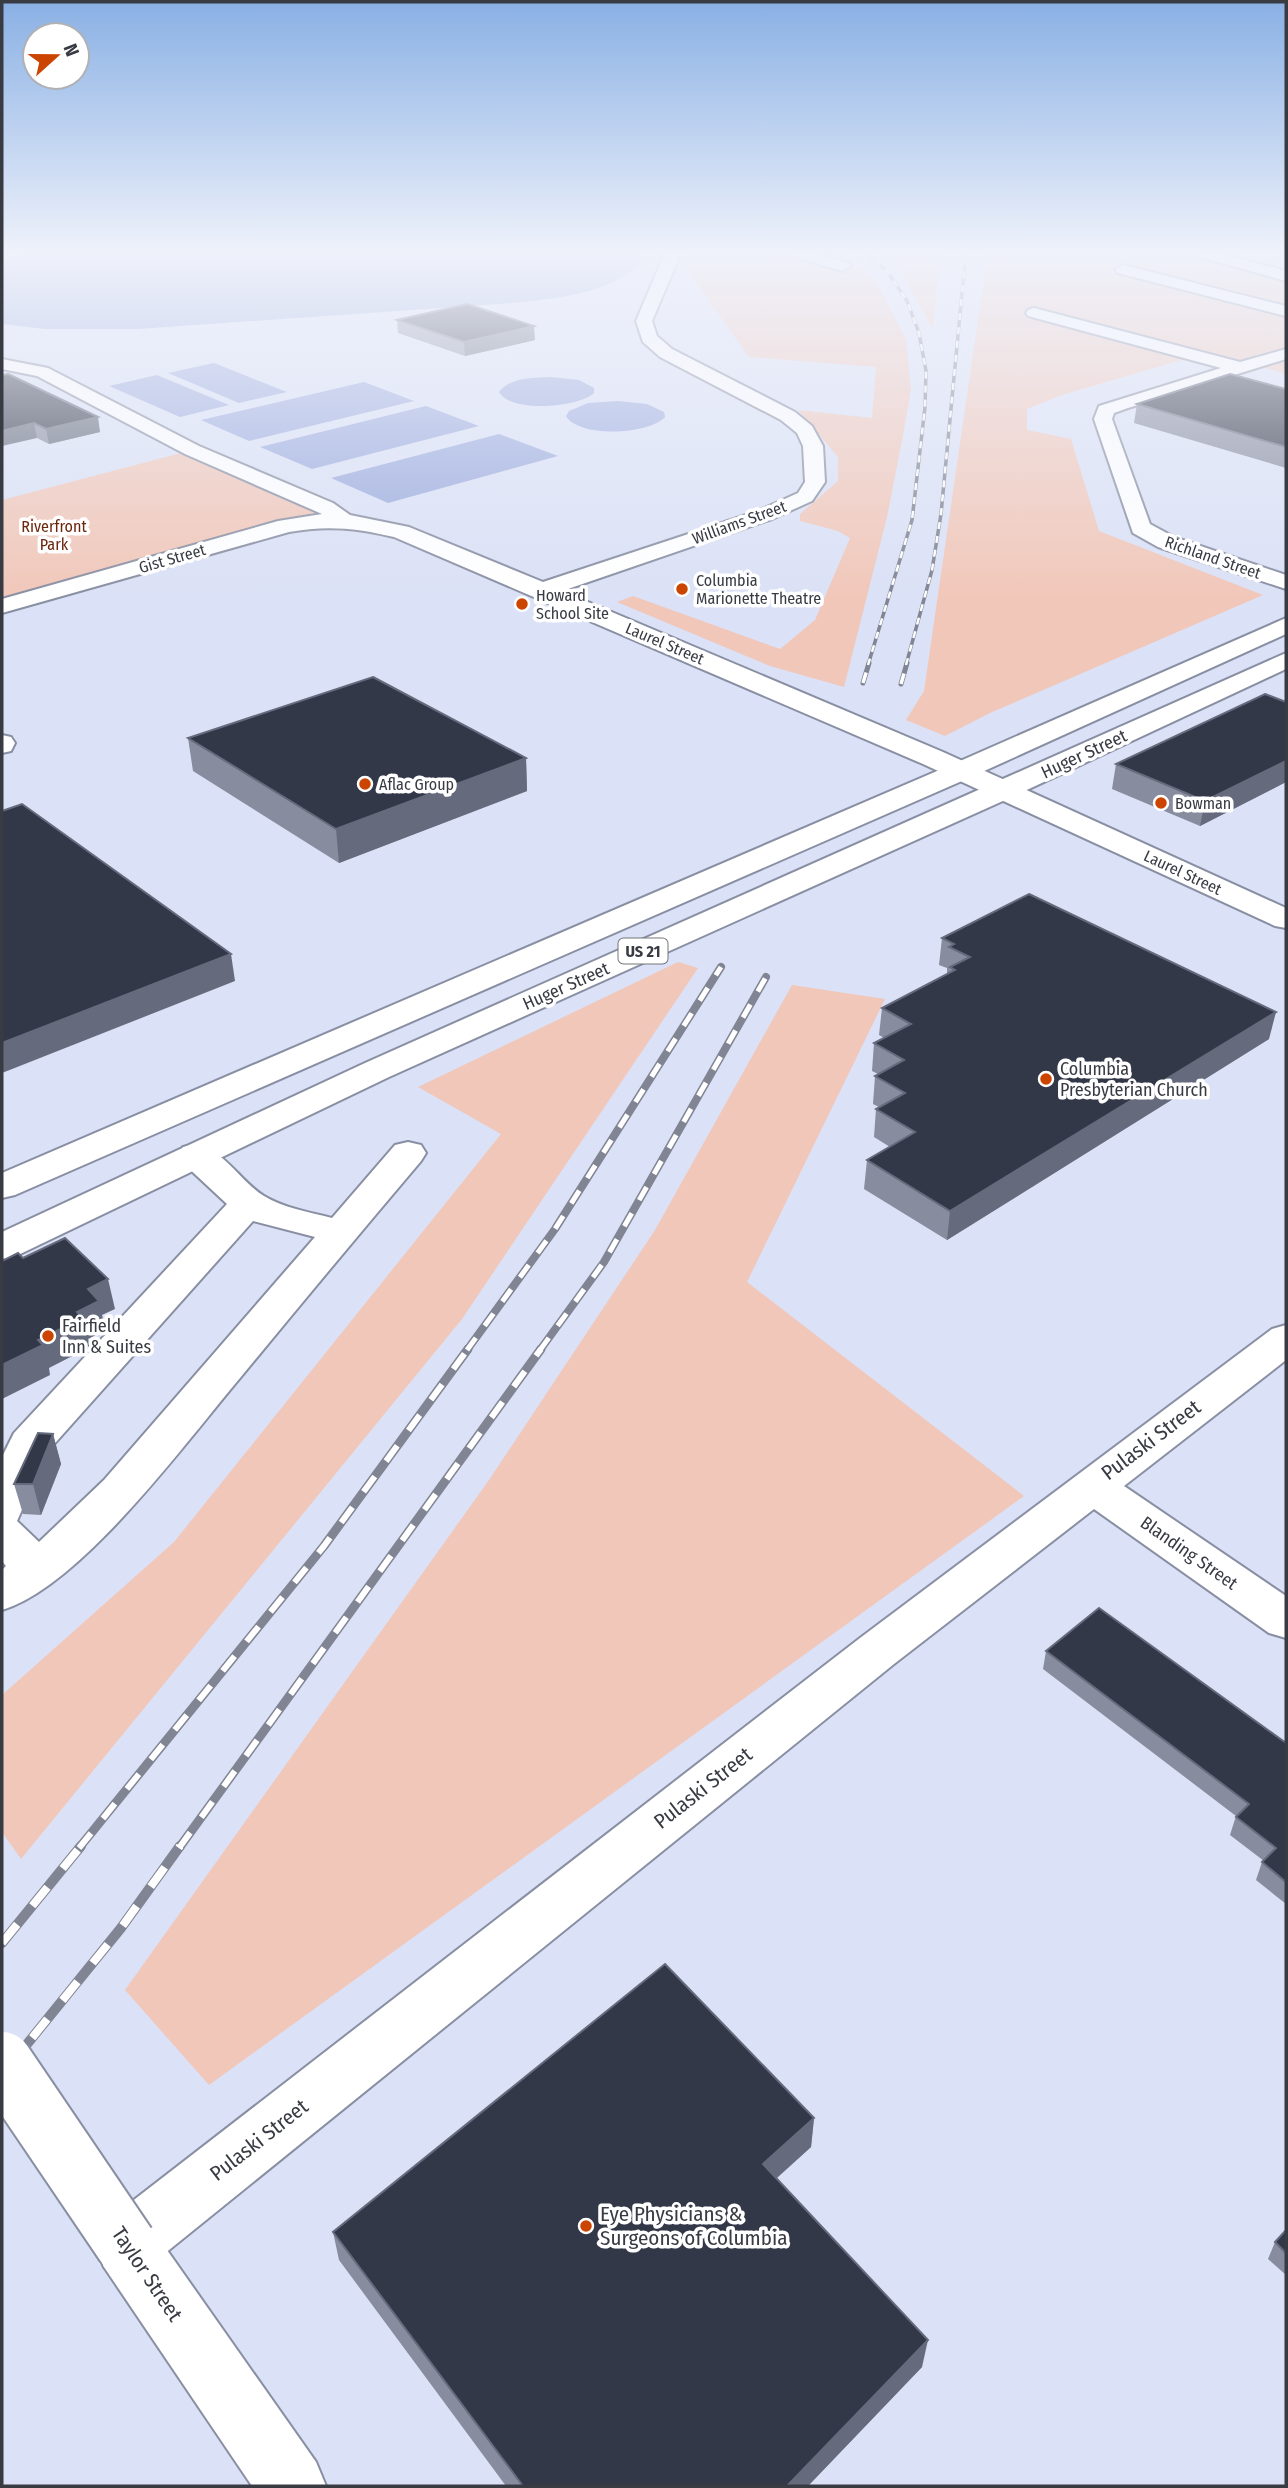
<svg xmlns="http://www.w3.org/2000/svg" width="1288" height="2488" viewBox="0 0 1288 2488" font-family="'Fira Sans Condensed',sans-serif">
<rect width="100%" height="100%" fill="#dbe1f6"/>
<!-- green -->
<g fill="#f1c7b9">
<polygon points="687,251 839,251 876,281 906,339 911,390 901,446 887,517 844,687 770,666 617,602 633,596 780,649 815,620 850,538 838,531 800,521 800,514 838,481 838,457 798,410 872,418 876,367 749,357 684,266"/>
<polygon points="878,251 941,251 933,329 898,269"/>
<polygon points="988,251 1166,251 1286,280 1286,374 1209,352 1062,395 1027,409 1027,430 1071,439 1099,531 1263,595 990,713 945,736 906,720 924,691"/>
<polygon points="181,453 312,507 316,511 305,517 2,600 2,500"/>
<polygon points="678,962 698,968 462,1319 21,1859 2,1832 2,1695 174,1542 501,1134 418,1087"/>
<polygon points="792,985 885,999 747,1282 1024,1496 209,2085 125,1990 489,1480 655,1230"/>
</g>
<!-- water -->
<g fill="#9cabdd">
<path d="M 30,251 L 639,251 L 642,261 C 613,296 542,300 499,304 L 138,329 L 45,329 L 2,324 L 2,262 Z"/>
<polygon points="214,363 287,392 239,403 168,373"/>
<polygon points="157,375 229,405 180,417 109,386"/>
<path d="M 551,377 L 579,380 L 594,388 L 594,393 C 578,408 510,413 499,392 C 510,377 534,378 551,377 Z"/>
<polygon points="364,382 414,401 249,441 201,420"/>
<path d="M 618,401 L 647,404 L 664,412 L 665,417 C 648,435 579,438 566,416 L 569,411 L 588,403 Z"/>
<polygon points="426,406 479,426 312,469 260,447"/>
<polygon points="499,434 558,456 388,503 331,478"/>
</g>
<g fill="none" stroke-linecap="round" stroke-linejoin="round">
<defs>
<g id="minor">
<path d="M 664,251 L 678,251 L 678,260 L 652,321 L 657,336 L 672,349 L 795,412 L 812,426 L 823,446 L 825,482 L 812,501 L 772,519 L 562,591 L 943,752 L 1286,908 L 1286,928 L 1275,926 L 923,764 L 394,537 C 357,528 326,525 289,532 L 2,613 L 2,599 L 278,521 L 322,514 L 185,454 L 37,376 L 2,369 L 2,359 L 48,368 L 199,446 L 333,503 L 350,515 L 409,527 L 543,582 L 758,511 L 798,493 L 805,482 L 803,446 L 797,433 L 781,420 L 660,357 L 643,342 L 636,321 L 662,260 Z"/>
<polygon points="783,251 808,251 848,263 851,266 843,271 785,254"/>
<polygon points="1123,265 1286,306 1286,316 1118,273 1115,270"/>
<polygon points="1034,308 1240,362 1286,349 1286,359 1128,408 1114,413 1112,419 1150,524 1174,537 1286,575 1286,589 1158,547 1133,533 1094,419 1099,406 1221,368 1028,316 1026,313 1028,310"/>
<polygon points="2,735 11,737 15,743 11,751 2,753"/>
<path d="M 408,1142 L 421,1145 L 426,1153 L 421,1161 C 360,1233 300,1305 240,1378 C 186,1442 80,1587 2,1610 L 2,1570 L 6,1566 L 2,1561 L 2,1457 L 14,1433 L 227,1204 L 183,1163 L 178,1155 L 183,1147 C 219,1138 236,1179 264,1196 C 284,1208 309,1212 332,1218 L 395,1145 ZM 253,1221 L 315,1237 L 104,1480 L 39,1542 L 17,1521 L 48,1451 Z"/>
<polygon points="1286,1325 1286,1360 1124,1486 1286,1596 1286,1638 1269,1633 1094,1509 894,1664 148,2267 126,2276 104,2267 95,2245 104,2223 860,1638 1272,1329"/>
</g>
<polygon id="major" points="126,2214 148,2223 316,2462 326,2486 252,2486 104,2267 95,2245 104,2223"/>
<g id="highway">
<polygon points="1188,251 1213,251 1286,271 1286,281 1190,254"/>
<polygon points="1286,618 1286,634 971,777 15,1195 2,1198 2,1173 951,765"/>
<polygon points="1286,653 1286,669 1014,796 389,1077 16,1256 2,1259 2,1232 365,1063"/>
</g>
</defs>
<!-- minor casing -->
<use href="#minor" stroke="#898fa2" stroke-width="4"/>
<!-- major casing -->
<use href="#major" stroke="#898fa2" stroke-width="4"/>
<!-- highway casing -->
<use href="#highway" stroke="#898fa2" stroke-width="4"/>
<!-- minor -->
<use href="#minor" fill="#fff" fill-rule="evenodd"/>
<!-- major -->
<use href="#major" fill="#fff" fill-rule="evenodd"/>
<!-- highway -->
<use href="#highway" fill="#fff" fill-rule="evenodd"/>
<defs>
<g id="rail-far4">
<polyline points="864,251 887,271 907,301 919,333 926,371 925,407 912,520 868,665"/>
<polyline points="906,665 932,570 941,514 966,251"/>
</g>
<g id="rail-far3">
<polyline points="863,683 869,663"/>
<polyline points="901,684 907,663"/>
</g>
<g id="rail-far2">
<polyline points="467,1350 555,1229 721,967"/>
<polyline points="540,1350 604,1262 766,977"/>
</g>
<g id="rail-far1">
<polyline points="79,1848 324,1546 468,1349"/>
<polyline points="179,1848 541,1349"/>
</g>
<g id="rail">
<polyline points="2,1943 81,1846"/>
<polyline points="2,2075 121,1928 180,1846"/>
</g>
</defs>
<!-- rail-far4 casing -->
<use href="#rail-far4" stroke="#818492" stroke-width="3.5"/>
<!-- rail-far3 casing -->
<use href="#rail-far3" stroke="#818492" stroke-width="5"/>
<!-- rail-far2 casing -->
<use href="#rail-far2" stroke="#818492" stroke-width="8"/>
<!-- rail-far1 casing -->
<use href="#rail-far1" stroke="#818492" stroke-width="9"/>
<!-- rail casing -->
<use href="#rail" stroke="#818492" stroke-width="10"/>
<!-- rail-far4 -->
<use href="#rail-far4" stroke="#fff" stroke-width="2.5" stroke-dasharray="7" stroke-linecap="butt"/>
<!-- rail-far3 -->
<use href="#rail-far3" stroke="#fff" stroke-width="3.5" stroke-dasharray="11" stroke-linecap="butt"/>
<!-- rail-far2 -->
<use href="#rail-far2" stroke="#fff" stroke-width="5" stroke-dasharray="15" stroke-linecap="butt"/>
<!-- rail-far1 -->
<use href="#rail-far1" stroke="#fff" stroke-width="6" stroke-dasharray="19" stroke-linecap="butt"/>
<!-- rail -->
<use href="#rail" stroke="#fff" stroke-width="8" stroke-dasharray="24" stroke-linecap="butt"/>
<defs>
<polyline id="major-bridge" points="2,2062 126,2245"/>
</defs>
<!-- major-bridge casing -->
<use href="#major-bridge" stroke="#898fa2" stroke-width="64" stroke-linecap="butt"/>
<!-- major-bridge -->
<use href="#major-bridge" stroke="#fff" stroke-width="60"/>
</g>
<!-- wall -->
<g fill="#878c9f">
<polygon points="397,320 535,340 465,356 398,333"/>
<polygon points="2,375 100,432 49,444 37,438"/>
<polygon points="1286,389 1286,468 1134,423 1137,404"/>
<polygon points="1286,702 1286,782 1200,826 1112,789 1116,764"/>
<polygon points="188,738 526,758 527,791 339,863 193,771"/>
<polygon points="942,938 1269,1039 947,1240 864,1189 867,1160 890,1147 874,1137 876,1109 879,1107 873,1104 875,1076 878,1074 872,1071 874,1043 884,1038 879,1035 882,1008 947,974 947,968 939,965"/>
<polygon points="53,1434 61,1464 41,1515 23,1514 14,1484"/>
<polygon points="1046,1651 1286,1743 1286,1904 1256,1880 1262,1862 1264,1861 1230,1835 1236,1816 1043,1669"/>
<polygon points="814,2118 811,2147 777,2178 922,2367 808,2486 506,2486 339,2260 333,2232"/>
<polygon points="1286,2230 1286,2275 1268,2259 1275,2242"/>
</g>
<!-- shaded-wall -->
<g fill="#656b7c">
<polygon points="534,326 535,340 465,356 464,342"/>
<polygon points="98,417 100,432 49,444 46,429"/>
<polygon points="34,423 37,438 2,446 2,431"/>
<polygon points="526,758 527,791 339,863 336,829"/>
<polygon points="1286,761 1286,782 1200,826 1205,801"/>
<polygon points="231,954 235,981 2,1073 2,1043"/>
<polygon points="1276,1012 1269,1039 947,1240 950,1211"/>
<polygon points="108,1279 115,1309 102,1315 106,1330 88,1339 90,1347 49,1368 50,1375 2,1399 2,1365 77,1312 88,1289"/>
<polygon points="53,1434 61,1464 41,1515 33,1484"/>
<polygon points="814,2118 811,2147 761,2192 763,2164"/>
<polygon points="928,2340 922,2367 808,2486 787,2486"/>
</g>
<!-- building -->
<g fill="#333848" stroke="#656b7c" stroke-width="2">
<polygon points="467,304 534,326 464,342 397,320"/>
<polygon points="8,374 98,417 46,429 34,423 2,431 2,375"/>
<polygon points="1230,374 1286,389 1286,447 1137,404"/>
<polygon points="373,677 526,758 336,829 188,738"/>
<polygon points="1265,694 1286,702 1286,761 1205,801 1116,764"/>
<polygon points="22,804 231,954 2,1043 2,811"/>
<polygon points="1029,894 1276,1012 950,1211 867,1160 915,1132 876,1109 905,1093 875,1076 904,1060 874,1043 911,1024 882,1008 955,970 950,967 970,957 949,947 954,944 942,938"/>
<polygon points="65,1238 108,1279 88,1289 99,1301 77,1312 83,1318 38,1340 43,1345 2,1365 2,1261 18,1253 23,1258"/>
<polygon points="38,1433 53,1434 33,1484 14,1484"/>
<polygon points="1099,1608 1286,1743 1286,1882 1262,1862 1276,1848 1236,1817 1249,1804 1046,1651"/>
<polygon points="665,1964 814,2118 763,2164 928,2340 787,2486 523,2486 333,2232"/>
<polygon points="1286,2230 1286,2253 1275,2242"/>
</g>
<!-- sky -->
<linearGradient id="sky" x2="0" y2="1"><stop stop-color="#89b0e4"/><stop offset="0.42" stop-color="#eff2fb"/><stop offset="1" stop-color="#eff2fb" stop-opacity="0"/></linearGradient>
<rect width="1288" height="600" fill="url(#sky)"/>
<!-- markers -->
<g fill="#cb4500" stroke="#fff" stroke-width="2.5">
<circle cx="682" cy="589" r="7"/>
<circle cx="522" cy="604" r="7"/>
<circle cx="365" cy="784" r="7"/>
<circle cx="1161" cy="803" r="7"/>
<circle cx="1046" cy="1079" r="7"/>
<circle cx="48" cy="1336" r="7"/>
<circle cx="586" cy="2226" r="7"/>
</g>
<g text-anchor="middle" stroke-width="7" stroke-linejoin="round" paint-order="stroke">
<!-- far-street labels -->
<g font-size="16" fill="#393b43" stroke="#fff">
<text transform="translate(739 522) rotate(-20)" y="6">Williams Street</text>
<text transform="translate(1213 557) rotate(19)" y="6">Richland Street</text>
<text transform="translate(172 558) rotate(-16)" y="6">Gist Street</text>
<text transform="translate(665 643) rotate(23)" y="6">Laurel Street</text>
<text transform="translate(1183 872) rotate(25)" y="6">Laurel Street</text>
</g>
<!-- far-park labels -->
<g font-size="16" fill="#6b270b" stroke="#fff">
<text x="54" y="532">Riverfront<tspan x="54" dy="18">Park</tspan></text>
</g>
<!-- far-poi labels -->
<g font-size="16" fill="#393b43" stroke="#fff" text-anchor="start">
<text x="696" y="586">Columbia<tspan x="696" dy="18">Marionette Theatre</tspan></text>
<text x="536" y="601">Howard<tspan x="536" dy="18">School Site</tspan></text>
<text x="379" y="790">Aflac Group</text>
<text x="1175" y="809">Bowman</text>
</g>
<!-- shield labels -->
<rect fill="#fff" stroke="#74767b" stroke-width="2" x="618.5" y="938.5" width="49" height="25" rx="5"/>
<g font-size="16" font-weight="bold" fill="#393b43">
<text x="643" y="957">US 21</text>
</g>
<!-- street labels -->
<g font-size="18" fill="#393b43" stroke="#fff">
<text transform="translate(1084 754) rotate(-25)" y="6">Huger Street</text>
<text transform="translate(566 986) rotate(-24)" y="6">Huger Street</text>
<text transform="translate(1189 1553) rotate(35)" y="6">Blanding Street</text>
</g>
<!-- poi labels -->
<g font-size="18" fill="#393b43" stroke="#fff" text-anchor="start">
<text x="1060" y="1075">Columbia<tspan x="1060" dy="21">Presbyterian Church</tspan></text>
<text x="62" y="1332">Fairfield<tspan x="62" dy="21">Inn &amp; Suites</tspan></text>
</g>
<!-- near-street labels -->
<g font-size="21" fill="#393b43" stroke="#fff">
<text transform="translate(1151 1440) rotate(-37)" y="7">Pulaski Street</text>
<text transform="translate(703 1788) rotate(-38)" y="7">Pulaski Street</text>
<text transform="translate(259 2140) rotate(-38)" y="7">Pulaski Street</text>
<text transform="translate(147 2274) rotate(56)" y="7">Taylor Street</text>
</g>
<!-- near-poi labels -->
<g font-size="21" fill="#393b43" stroke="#fff" text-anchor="start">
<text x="600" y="2221">Eye Physicians &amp;<tspan x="600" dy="24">Surgeons of Columbia</tspan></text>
</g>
</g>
<!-- border -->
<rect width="1288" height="2488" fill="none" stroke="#393b43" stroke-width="7"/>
<!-- north arrow -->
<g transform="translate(56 56) rotate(69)"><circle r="33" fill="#ffffff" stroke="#b0b1b4" stroke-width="2"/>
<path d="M0-5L12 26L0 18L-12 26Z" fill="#cb4500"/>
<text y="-10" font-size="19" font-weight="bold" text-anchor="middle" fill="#393b43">N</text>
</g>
</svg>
